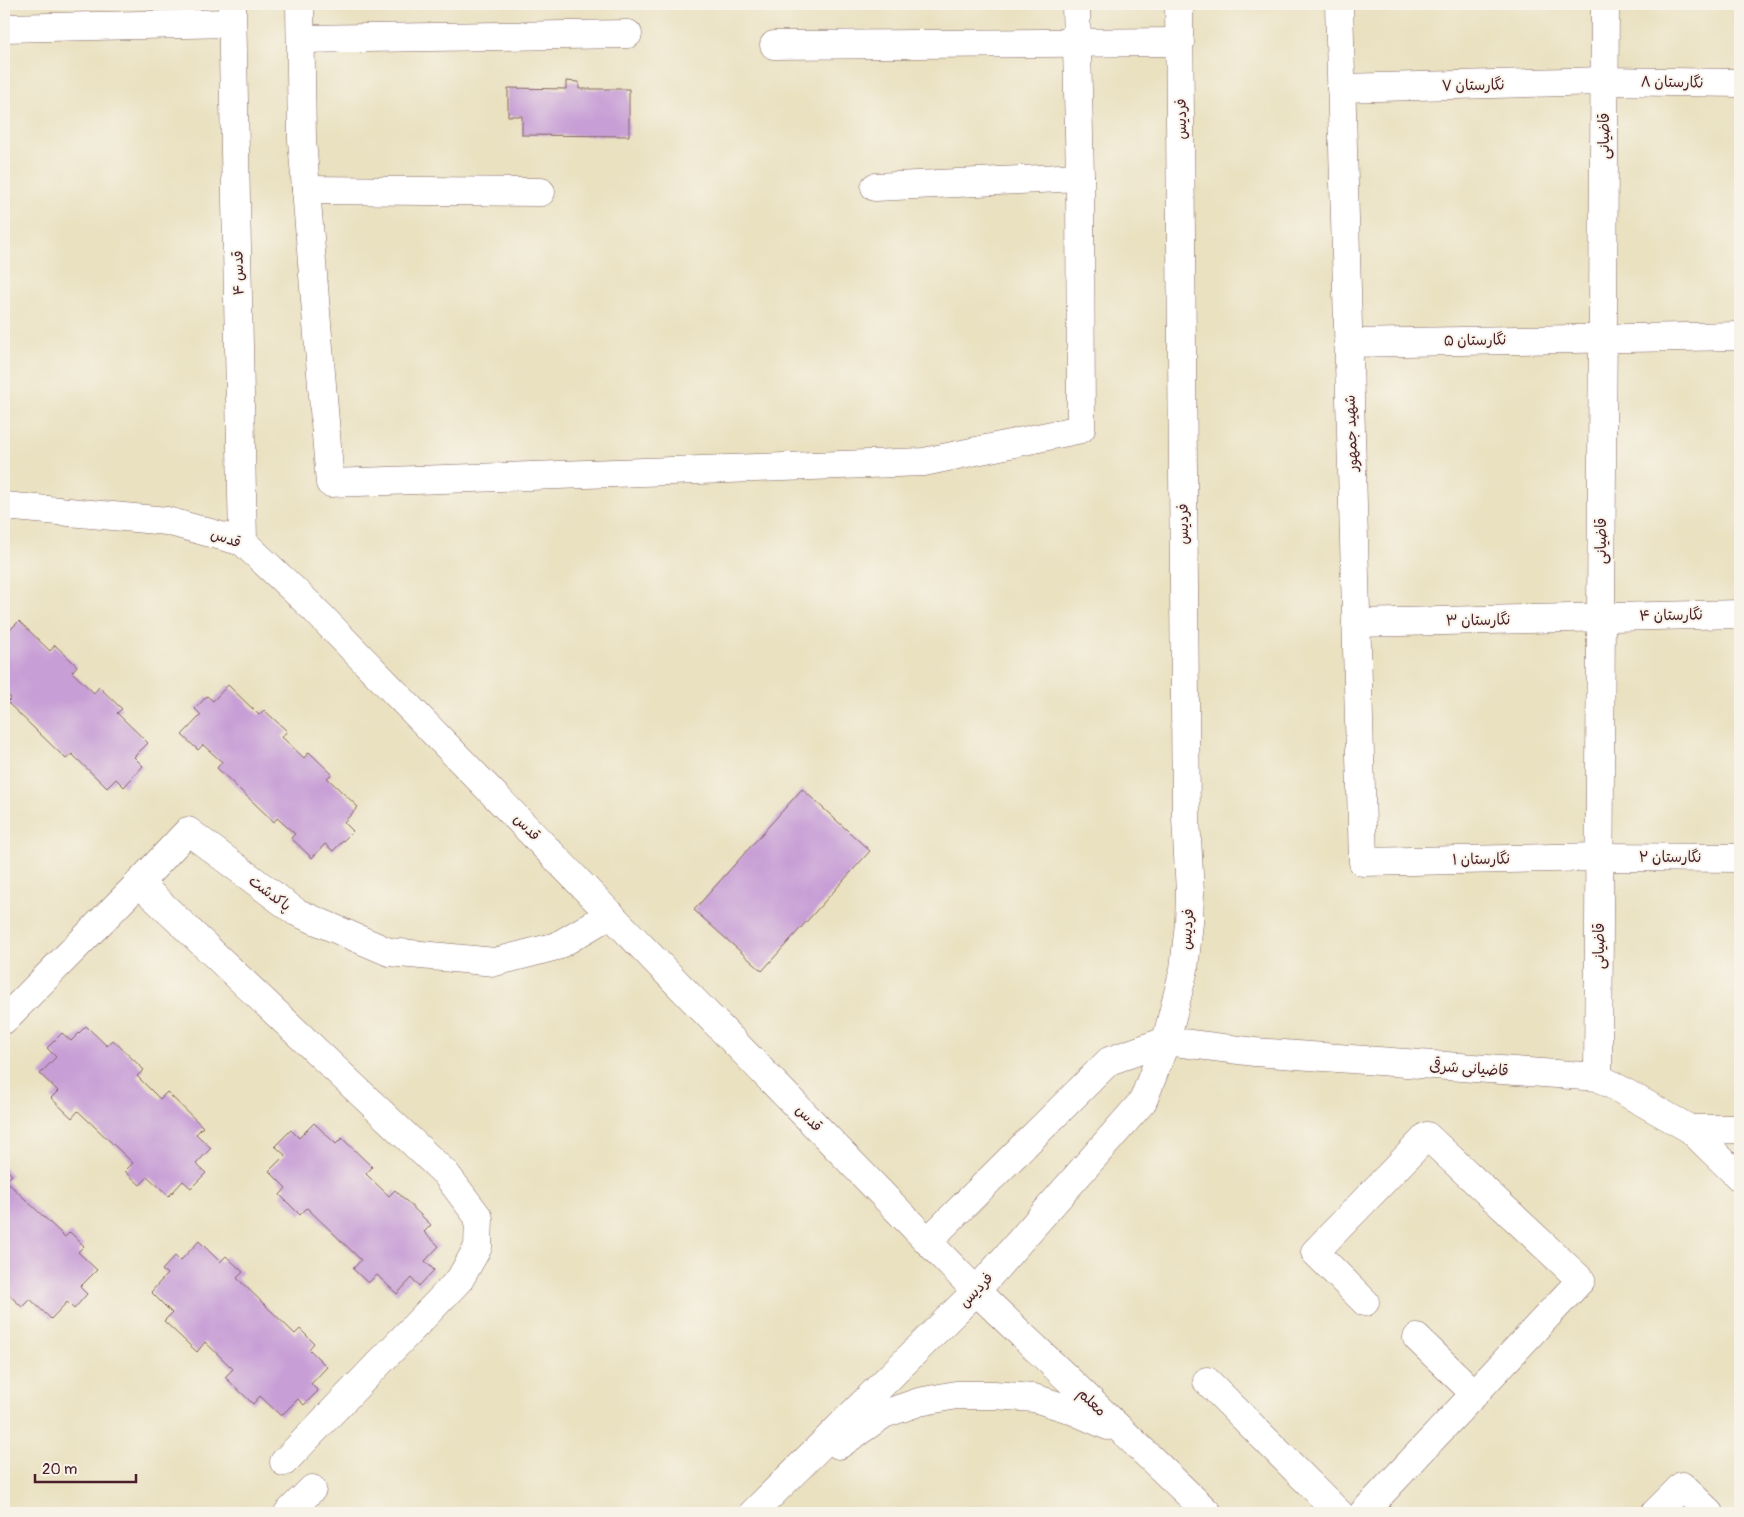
<svg xmlns="http://www.w3.org/2000/svg" width="1744" height="1517" viewBox="0 0 1744 1517" font-family="Pangolin,'Playpen Sans Arabic',sans-serif">
<rect width="100%" height="100%" fill="#f7f3e8"/>
<filter id="ink" filterUnits="userSpaceOnUse"><feTurbulence type="fractalNoise" baseFrequency=".02" numOctaves="2"/><feDisplacementMap in="SourceGraphic" scale="10" xChannelSelector="R" yChannelSelector="G"/><feConvolveMatrix kernelMatrix="1 2 1 2 8 2 1 2 1" color-interpolation-filters="sRGB"/></filter>
<filter id="wash" filterUnits="userSpaceOnUse"><feTurbulence type="fractalNoise" baseFrequency=".0096" numOctaves="4" result="noise"/><feDisplacementMap in="SourceGraphic" scale="20" xChannelSelector="R" yChannelSelector="G"/><feGaussianBlur stdDeviation="1.12" result="paint"/><feColorMatrix in="noise" values="0 0 0 0 0 0 0 0 0 0 0 0 0 0 0 0 0 1.4 0 .05"/><feComposite in="paint" operator="in"/></filter>
<g filter="url(#wash)">
<rect width="100%" height="100%" fill="#eae1c1"/>
<g id="blocks">
<!-- building -->
<g fill="#c79fd6">
<polygon points="566,81 579,82 579,89 629,89 629,136 522,135 522,116 508,116 508,88 566,89"/>
<polygon points="19,621 50,651 55,645 77,666 72,672 94,693 99,687 122,709 117,713 148,743 134,757 143,766 124,787 116,779 107,788 72,754 66,759 7,702 11,698 4,691 4,636"/>
<polygon points="228,685 259,715 264,710 287,731 282,737 304,758 309,752 332,774 327,778 358,807 344,822 353,831 333,851 325,844 312,858 291,838 295,834 277,818 274,822 217,768 222,762 203,745 198,750 182,735 201,715 195,709 207,696 213,701"/>
<polygon points="802,789 870,851 762,971 694,910"/>
<polygon points="86,1026 107,1046 113,1040 144,1070 137,1076 160,1099 167,1092 203,1127 196,1134 211,1148 196,1164 206,1173 191,1188 183,1181 169,1196 148,1177 140,1185 125,1171 133,1163 78,1111 72,1118 51,1098 58,1091 40,1074 56,1057 47,1048 62,1033 71,1041"/>
<polygon points="314,1123 336,1144 342,1138 372,1167 366,1174 389,1196 395,1190 431,1225 424,1232 439,1246 425,1261 434,1270 419,1286 412,1278 397,1294 377,1275 368,1283 353,1269 361,1260 307,1208 300,1215 280,1195 286,1188 269,1171 285,1155 275,1146 291,1130 299,1138"/>
<polygon points="4,1167 12,1175 6,1181 65,1237 70,1232 84,1246 78,1252 97,1270 80,1287 87,1294 74,1309 67,1302 51,1319 30,1299 22,1307 4,1290"/>
<polygon points="199,1241 220,1262 226,1256 243,1272 237,1278 295,1334 300,1329 314,1343 309,1349 327,1367 311,1384 318,1391 304,1405 298,1399 281,1416 260,1396 253,1404 225,1377 233,1369 205,1342 197,1352 164,1321 172,1313 151,1292 167,1274 162,1270 175,1256 180,1261"/>
</g>
</g>
</g>
<g filter="url(#ink)">
<use href="#blocks" fill-opacity="0" stroke="#826360" stroke-width="1"/>
<g fill="none" stroke-linecap="round" stroke-linejoin="round">
<defs>
<g id="minor">
<polyline points="232,4 243,542"/>
<polyline points="300,4 302,140 330,483 924,462 1081,429 1080,177 1076,4"/>
<polyline points="1339,4 1363,862 1600,857 1740,858"/>
<polyline points="4,28 232,23"/>
<polyline points="301,39 628,34"/>
<polyline points="774,45 1180,42"/>
<polyline points="1341,88 1604,81 1740,83"/>
<polyline points="875,187 1080,177"/>
<polyline points="306,190 541,192"/>
<polyline points="1348,343 1740,336"/>
<polyline points="1356,623 1740,614"/>
<polyline points="139,883 446,1174 479,1218 478,1247 460,1279 284,1462"/>
<polyline points="4,1020 139,883 188,831 296,912 389,952 495,962 557,946 611,914"/>
<polyline points="1598,1077 1605,4"/>
<polyline points="1690,1129 1740,1129"/>
<polyline points="1417,1338 1475,1394"/>
<polyline points="1207,1381 1339,1513"/>
<polyline points="288,1513 312,1489"/>
<polyline points="1363,1513 1581,1280 1427,1136 1315,1252 1365,1302"/>
<polyline points="1655,1513 1682,1486 1710,1513"/>
</g>
<g id="tertiary">
<polyline points="4,506 167,521 243,542 312,607 976,1291 1208,1513"/>
<polyline points="928,1241 1109,1061 1166,1041 1255,1052 1598,1077 1690,1129 1740,1178"/>
<polyline points="839,1445 884,1414 919,1402 956,1395 994,1395 1034,1398 1069,1409 1108,1426"/>
<polyline points="753,1513 976,1291 1143,1101 1166,1041 1184,969 1189,923 1190,893 1186,818 1179,4"/>
</g>
</defs>
<!-- minor casing -->
<use href="#minor" stroke="#826360" stroke-width="29"/>
<!-- tertiary casing -->
<use href="#tertiary" stroke="#826360" stroke-width="29"/>
<!-- minor -->
<use href="#minor" stroke="#fff" stroke-width="28"/>
<!-- tertiary -->
<use href="#tertiary" stroke="#fff" stroke-width="28"/>
</g>
</g>
<g text-anchor="middle" stroke-width="4" stroke-linejoin="round" paint-order="stroke">
<!-- street labels -->
<g font-size="15" fill="#4a1f2b" stroke="#f7f3e8">
<text transform="translate(1672 82) rotate(1)" y="5">نگارستان ۸</text>
<text transform="translate(1473 85) rotate(-1)" y="5">نگارستان ۷</text>
<text transform="translate(1181 119) rotate(-91)" y="5">فردیس</text>
<text transform="translate(1604 136) rotate(-90)" y="5">قاضیانی</text>
<text transform="translate(238 273) rotate(-91)" y="5">قدس ۴</text>
<text transform="translate(1475 340) rotate(-1)" y="5">نگارستان ۵</text>
<text transform="translate(1351 433) rotate(-92)" y="5">شهید جمهور</text>
<text transform="translate(1183 524) rotate(-91)" y="5">فردیس</text>
<text transform="translate(226 538) rotate(19)" y="5">قدس</text>
<text transform="translate(1601 541) rotate(-90)" y="5">قاضیانی</text>
<text transform="translate(1671 615) rotate(-1)" y="5">نگارستان ۴</text>
<text transform="translate(1478 620) rotate(-1)" y="5">نگارستان ۳</text>
<text transform="translate(527 827) rotate(46)" y="5">قدس</text>
<text x="1670" y="862">نگارستان ۲</text>
<text transform="translate(1481 859) rotate(-1)" y="5">نگارستان ۱</text>
<text transform="translate(270 893) rotate(37)" y="5">پاکدشت</text>
<text transform="translate(1187 929) rotate(-86)" y="5">فردیس</text>
<text transform="translate(1599 946) rotate(-90)" y="5">قاضیانی</text>
<text transform="translate(1469 1068) rotate(4)" y="5">قاضیانی شرقی</text>
<text transform="translate(809 1118) rotate(46)" y="5">قدس</text>
<text transform="translate(976 1290) rotate(-47)" y="5">فردیس</text>
<text transform="translate(1092 1402) rotate(44)" y="5">معلم</text>
</g>
</g>
<!-- margin -->
<rect width="1744" height="1517" fill="none" stroke="#f7f3e8" stroke-width="20"/>
<!-- scale -->
<path d="M35 1474v8h101v-8" fill="none" stroke="#4a1f2b" stroke-width="2.5"/>
<text x="42" y="1474" font-size="15" fill="#4a1f2b" stroke="#f7f3e8" stroke-width="4" paint-order="stroke">20 m</text>
</svg>
